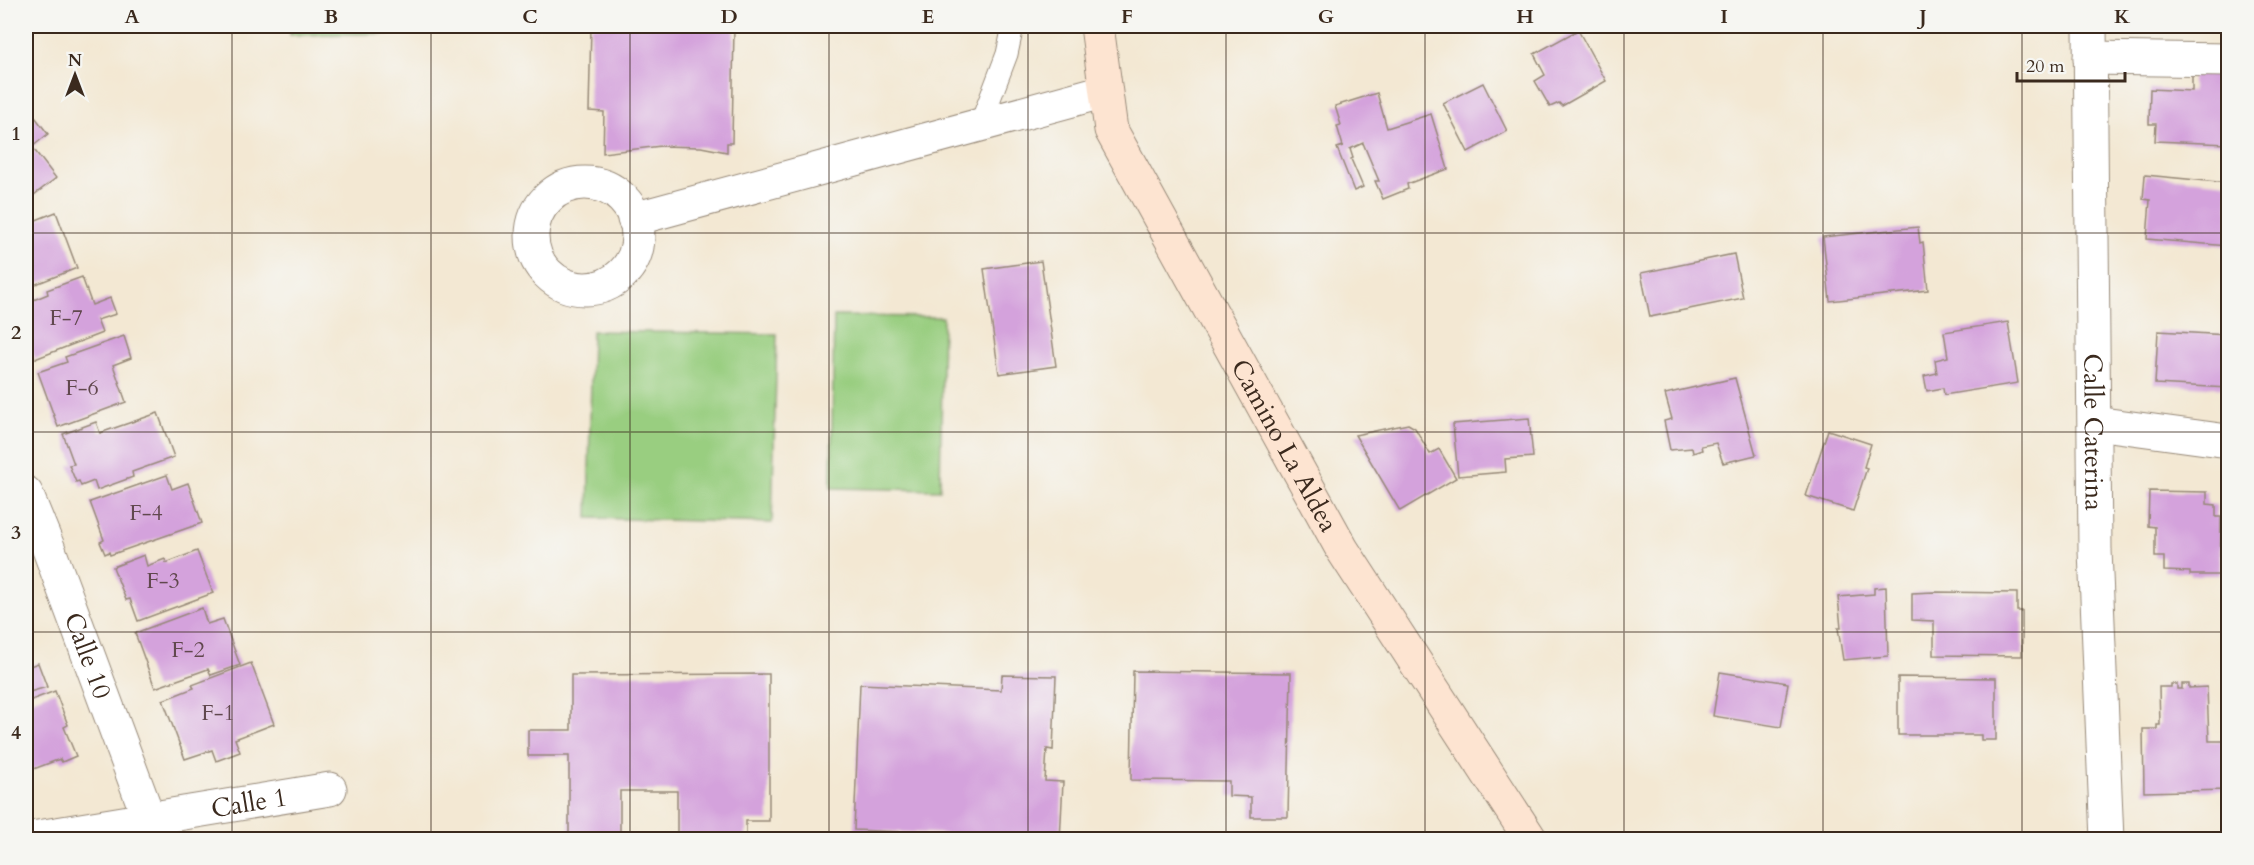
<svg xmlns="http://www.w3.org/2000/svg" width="2254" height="865" viewBox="0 0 2254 865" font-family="Cardo,serif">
<rect width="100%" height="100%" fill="#f6f6f2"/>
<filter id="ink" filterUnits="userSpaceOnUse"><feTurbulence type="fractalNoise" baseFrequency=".0167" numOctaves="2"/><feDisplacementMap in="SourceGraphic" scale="12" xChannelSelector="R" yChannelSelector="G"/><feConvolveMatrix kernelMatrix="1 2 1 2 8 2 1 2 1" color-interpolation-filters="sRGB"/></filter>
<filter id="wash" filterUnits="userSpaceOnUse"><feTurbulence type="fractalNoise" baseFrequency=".008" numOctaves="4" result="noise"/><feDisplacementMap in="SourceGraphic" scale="24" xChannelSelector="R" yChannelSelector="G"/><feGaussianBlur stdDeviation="1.35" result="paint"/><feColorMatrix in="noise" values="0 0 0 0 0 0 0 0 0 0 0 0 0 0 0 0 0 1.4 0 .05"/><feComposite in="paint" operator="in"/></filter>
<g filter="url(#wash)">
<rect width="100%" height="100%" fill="#f3e8d3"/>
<!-- green -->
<g fill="#99ce80" stroke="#6a7c4f" stroke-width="1.5">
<polygon points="290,26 424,26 424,33 290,35"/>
<polygon points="834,316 943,317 940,490 831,488"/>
<polygon points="592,331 777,334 772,523 588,518"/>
</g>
<g id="blocks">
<!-- building -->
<g fill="#d4a2dc">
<polygon points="591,26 734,26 732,143 727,143 727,152 701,147 661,146 603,153 604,112 589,111"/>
<polygon points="1578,30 1606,81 1562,106 1559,103 1550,107 1535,81 1545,75 1534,54"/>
<polygon points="2192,67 2228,69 2228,144 2155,141 2156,124 2149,124 2150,89 2192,91"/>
<polygon points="1483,83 1507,131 1468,152 1443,103"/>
<polygon points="1377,93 1387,128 1431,114 1448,169 1407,184 1408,189 1383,199 1375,181 1379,181 1363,143 1350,149 1353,158 1351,159 1363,187 1354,191 1337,148 1343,146 1337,126 1341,125 1335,106"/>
<polygon points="35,117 48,134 32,147 56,178 26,201 26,124"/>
<polygon points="2145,175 2228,183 2228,246 2147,239 2150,200 2143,199"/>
<polygon points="56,212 77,268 26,288 26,224"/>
<polygon points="1918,227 1920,243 1923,242 1928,290 1830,301 1823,237"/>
<polygon points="1734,254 1743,298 1650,317 1641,273"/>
<polygon points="1041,261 1056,366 999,374 984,269"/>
<polygon points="82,277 92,305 110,298 116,314 97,320 102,333 35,359 26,333 26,303 48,294 47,290"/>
<polygon points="2008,322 2018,383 1944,395 1943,388 1927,391 1924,376 1937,373 1935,360 1948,357 1944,332"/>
<polygon points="2158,331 2228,335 2228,388 2155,384"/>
<polygon points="124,336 131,358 113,365 126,402 58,427 38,372 67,362 65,357"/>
<polygon points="1735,378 1756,455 1723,463 1716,443 1701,446 1702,450 1693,453 1692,448 1670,450 1664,421 1672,419 1665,394"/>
<polygon points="158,413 174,457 132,472 133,477 97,490 94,481 81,486 79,481 76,482 69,465 74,464 63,434 96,422 100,433"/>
<polygon points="1529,418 1533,457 1505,459 1506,472 1458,476 1453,424"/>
<polygon points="1408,424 1415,428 1430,454 1439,449 1456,478 1400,511 1355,435"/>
<polygon points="1828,430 1871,444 1864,467 1867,468 1853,511 1806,496"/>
<polygon points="167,475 172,489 188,483 202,523 110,555 109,552 105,554 100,542 104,540 90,502"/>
<polygon points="2149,491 2207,492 2207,504 2216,505 2216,517 2221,517 2220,575 2190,575 2190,572 2164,571 2164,557 2155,557 2155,527 2148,526"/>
<polygon points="197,551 213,593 138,621 130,599 126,600 113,567 144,555 147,566 165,559 166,563"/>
<polygon points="1886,587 1888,656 1843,660 1838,628 1841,628 1838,597 1874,594 1874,588"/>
<polygon points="1934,592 2017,593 2017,611 2022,611 2022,656 1934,655 1934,621 1912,620 1912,593"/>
<polygon points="202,608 207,624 223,619 240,665 211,675 208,669 155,688 135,633"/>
<polygon points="26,655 30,666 38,663 47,687 26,693"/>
<polygon points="251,663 274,724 235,739 240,752 216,761 212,750 185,759 163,700 194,688 192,685"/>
<polygon points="1133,671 1291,673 1288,817 1251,817 1251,797 1229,796 1229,781 1131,780"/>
<polygon points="1720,672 1788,683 1781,727 1713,716"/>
<polygon points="769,674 769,821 746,821 746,840 677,840 677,791 620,791 620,840 569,840 569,756 528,756 528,730 571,730 571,675"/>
<polygon points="1002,675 1056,676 1053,750 1047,749 1045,781 1063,782 1060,840 997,840 997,836 854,830 860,684 1001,690"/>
<polygon points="1898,677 1996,678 1996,740 1981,740 1981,735 1898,735"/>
<polygon points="2171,684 2177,684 2177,689 2182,689 2182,684 2189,684 2189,688 2207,687 2209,741 2227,741 2228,790 2144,792 2143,729 2157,729 2157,725 2160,725 2159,687 2171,687"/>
<polygon points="55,691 68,725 64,727 76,756 62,762 60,759 26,772 26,702"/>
</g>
</g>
</g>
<g filter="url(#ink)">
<use href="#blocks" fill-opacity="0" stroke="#978978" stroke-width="1.5"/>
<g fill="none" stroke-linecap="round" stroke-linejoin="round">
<defs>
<polyline id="lane" points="980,125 1007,54 1013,26"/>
<g id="street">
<path id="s1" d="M 2090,26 L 2095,550 L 2107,840"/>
<polyline points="2090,58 2228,60"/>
<circle cx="585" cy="236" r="53"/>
<polyline points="634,219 1105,91"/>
<polyline points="2095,423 2228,441"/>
<path id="s2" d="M 26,493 L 48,547 L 149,819"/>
<path id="s3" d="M 26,839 L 330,789"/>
</g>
<g id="secondary">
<path id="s4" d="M 1097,26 L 1111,130 L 1342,549 L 1531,840"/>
</g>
</defs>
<!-- lane casing -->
<use href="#lane" stroke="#978978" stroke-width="23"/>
<!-- street casing -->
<use href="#street" stroke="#978978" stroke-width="35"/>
<!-- secondary casing -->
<use href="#secondary" stroke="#978978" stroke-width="35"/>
<!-- lane -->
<use href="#lane" stroke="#fff" stroke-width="21"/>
<!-- street -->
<use href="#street" stroke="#fff" stroke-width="33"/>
<!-- secondary -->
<use href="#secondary" stroke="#fde4d1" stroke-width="33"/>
</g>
</g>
<!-- grid -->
<path fill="none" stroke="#3b2a1e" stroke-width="1.5" stroke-opacity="0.55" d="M 232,26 L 232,840M 431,26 L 431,840M 630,26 L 630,840M 829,26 L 829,840M 1028,26 L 1028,840M 1226,26 L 1226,840M 1425,26 L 1425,840M 1624,26 L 1624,840M 1823,26 L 1823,840M 2022,26 L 2022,840M 26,233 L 2228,233M 26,432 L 2228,432M 26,632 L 2228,632"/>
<g text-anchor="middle" stroke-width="6" stroke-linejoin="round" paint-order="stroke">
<!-- number labels -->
<g font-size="22" fill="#61484e">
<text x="66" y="325">F-7</text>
<text x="82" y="395">F-6</text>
<text x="146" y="520">F-4</text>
<text x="163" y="588">F-3</text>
<text x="188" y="657">F-2</text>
<text x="218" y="720">F-1</text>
</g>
<!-- street labels -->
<g font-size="26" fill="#3b2a1e" stroke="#f6f6f2">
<text dy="9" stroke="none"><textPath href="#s1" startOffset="406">Calle Caterina</textPath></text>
<text dy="9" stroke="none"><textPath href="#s4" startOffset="465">Camino La Aldea</textPath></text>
<text dy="9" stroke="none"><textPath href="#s2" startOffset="174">Calle 10</textPath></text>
<text dy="9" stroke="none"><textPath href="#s3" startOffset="226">Calle 1</textPath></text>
</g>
</g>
<!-- margin -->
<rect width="2254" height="865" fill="none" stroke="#f6f6f2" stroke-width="66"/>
<!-- north arrow -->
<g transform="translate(75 75)" stroke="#f6f6f2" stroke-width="4.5" paint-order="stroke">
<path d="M0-4.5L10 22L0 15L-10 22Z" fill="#3b2a1e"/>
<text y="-9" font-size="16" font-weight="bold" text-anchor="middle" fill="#3b2a1e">N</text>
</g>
<!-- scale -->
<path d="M2017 72v9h108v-9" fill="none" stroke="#3b2a1e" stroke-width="3"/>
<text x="2026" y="72" font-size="18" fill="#3b2a1e" stroke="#f6f6f2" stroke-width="4.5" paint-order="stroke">20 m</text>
<rect x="33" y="33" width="2188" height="799" fill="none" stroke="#3b2a1e" stroke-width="2"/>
<g font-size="20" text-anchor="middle" font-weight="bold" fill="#3b2a1e">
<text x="132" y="23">A</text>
<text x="331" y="23">B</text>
<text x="530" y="23">C</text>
<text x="729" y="23">D</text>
<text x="928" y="23">E</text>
<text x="1127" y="23">F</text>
<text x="1326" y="23">G</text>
<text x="1525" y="23">H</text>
<text x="1724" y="23">I</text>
<text x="1923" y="23">J</text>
<text x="2122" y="23">K</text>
<text x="16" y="140">1</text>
<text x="16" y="339">2</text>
<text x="16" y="539">3</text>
<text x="16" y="739">4</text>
</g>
</svg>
